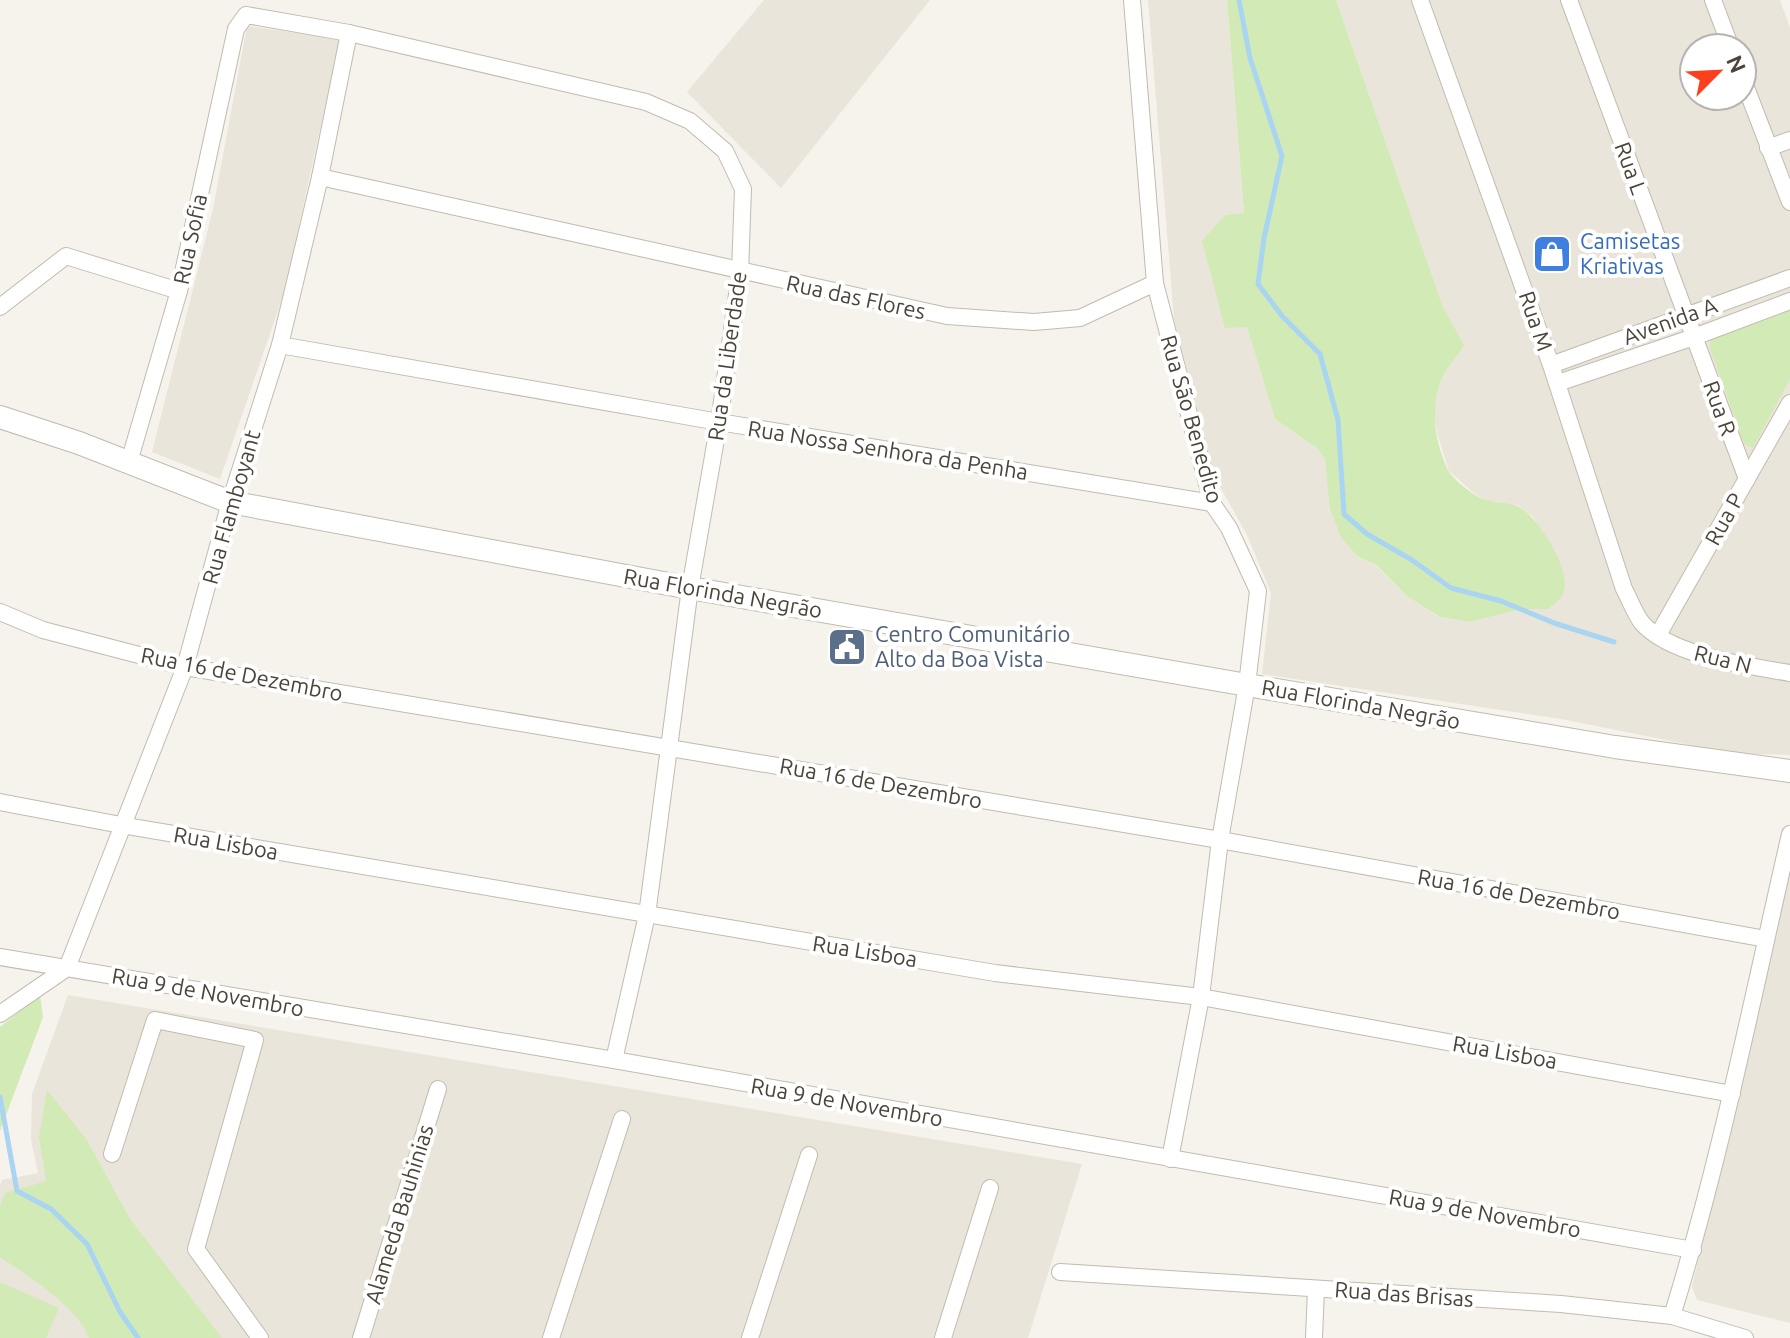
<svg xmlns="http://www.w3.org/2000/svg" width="1790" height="1338" viewBox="0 0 1790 1338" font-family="Ubuntu,sans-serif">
<rect width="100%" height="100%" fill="#f6f3ec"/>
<!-- residential -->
<g fill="#eae5da" fill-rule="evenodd">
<polygon points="764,0 930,0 781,188 687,92"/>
<path d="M 1148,0 L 1227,0 L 1244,214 L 1247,327 L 1275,419 L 1317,448 L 1325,459 L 1328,481 L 1357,557 L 1375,565 L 1408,597 L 1439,617 L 1470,622 L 1522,609 L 1548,609 L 1555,552 L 1533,517 L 1518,505 L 1489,503 L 1475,494 L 1449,471 L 1438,436 L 1433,409 L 1442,377 L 1463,345 L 1443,307 L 1336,0 L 1780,0 L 1790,28 L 1790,755 L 1731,753 L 1561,719 L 1262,674 L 1271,593 L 1247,535 L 1214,476 L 1174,319 ZM 1694,48 L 1742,48 L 1742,96 L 1694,96 Z"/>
<polygon points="247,26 340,39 284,293 220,479 152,452 213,209"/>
<polygon points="1790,847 1790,1323 1697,1300 1692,1287"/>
<polygon points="68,995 1082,1164 1028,1338 0,1338 0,1185 2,1180 38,1173 31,1140 32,1094"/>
</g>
<!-- green -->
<g fill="#d2eab5">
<path d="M 1227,0 L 1336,0 L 1443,307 L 1464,345 C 1457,357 1445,369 1441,381 C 1430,410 1435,443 1448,470 C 1453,479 1466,489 1475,495 C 1492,506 1509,500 1521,508 C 1539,519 1571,570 1564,591 C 1562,599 1554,604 1548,609 L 1522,609 L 1470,622 L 1440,617 L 1408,597 L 1376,565 L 1358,557 L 1341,537 L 1330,509 L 1325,459 L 1317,448 L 1275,419 L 1247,327 L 1225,328 L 1202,241 L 1225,215 L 1244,213 Z"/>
<polygon points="1790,309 1790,379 1753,448 1744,444 1710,348 1710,340"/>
<polygon points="40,995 43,1017 0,1131 0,1027"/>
<path d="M 47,1090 L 87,1140 L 130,1219 L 222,1338 L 89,1338 C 77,1306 28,1276 0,1257 L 0,1206 L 5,1193 L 46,1181 L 39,1137 Z"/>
<polygon points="0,1282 59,1308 46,1338 0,1338"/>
</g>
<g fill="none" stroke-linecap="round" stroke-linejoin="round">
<!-- stream -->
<g stroke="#a9d4f2" stroke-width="5">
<polyline points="1239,0 1250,58 1282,156 1264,238 1258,284 1282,316 1320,354 1338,420 1344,514 1367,534 1412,560 1451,588 1501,601 1554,623 1614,642"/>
<polyline points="0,1097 17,1191 51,1209 87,1244 120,1312 138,1338"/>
</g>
<defs>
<g id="minor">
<polyline points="1132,0 1155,283 1212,503 1229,528 1258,591 1247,685 1220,840 1201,997 1170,1159"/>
<path d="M 1420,0 L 1551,365 L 1624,589 C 1630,600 1635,614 1642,623 C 1671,656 1749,666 1790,673"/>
<polyline points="1569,0 1747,479"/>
<polyline points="1713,0 1731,48"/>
<polyline points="1742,77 1790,202"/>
<polyline points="1768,148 1790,140"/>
<polyline points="320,177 947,316 1034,322 1080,318 1155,283"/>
<polyline points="0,307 66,256 179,291"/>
<polyline points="280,345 719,422 1212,503"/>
<polyline points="1551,365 1790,278"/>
<polyline points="1558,383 1694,337 1790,301"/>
<polyline points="129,462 179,291 236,29 246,15 349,33 646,102 690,121 725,151 743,189 740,273 719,422 690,588 647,915 614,1060"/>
<polyline points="0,612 43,630 185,667 1220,840 1766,939"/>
<polyline points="1658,635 1790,403"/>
<polyline points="0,802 121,825 995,973 1201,997 1732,1094"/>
<polyline points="0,957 614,1060 1693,1250"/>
<polyline points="67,968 185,667 230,502 280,345 320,177 349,33"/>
<polyline points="0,1014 67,968"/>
<polyline points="112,1154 155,1020 255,1040 196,1249 260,1338"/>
<polyline points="1060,1272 1561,1304 1672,1316 1745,1338"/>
<path d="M 1672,1316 C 1721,1158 1753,995 1790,834"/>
<polyline points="361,1338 438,1089"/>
<polyline points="551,1338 622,1119"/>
<polyline points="750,1338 809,1155"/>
<polyline points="943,1338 990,1188"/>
<polyline points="1314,1338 1316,1289"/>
</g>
<polyline id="tertiary" points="0,417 79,443 230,502 690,588 1247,685 1615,747 1790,771"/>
</defs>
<!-- minor casing -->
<use href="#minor" stroke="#c2bbae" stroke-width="18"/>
<!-- tertiary casing -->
<use href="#tertiary" stroke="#c2bbae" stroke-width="24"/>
<!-- minor -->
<use href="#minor" stroke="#fff" stroke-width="16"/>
<!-- tertiary -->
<use href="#tertiary" stroke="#fff" stroke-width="22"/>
</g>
<!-- icons -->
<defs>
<symbol id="shop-square" viewBox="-11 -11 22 22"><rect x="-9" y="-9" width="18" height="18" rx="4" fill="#3f7fe0" stroke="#fff"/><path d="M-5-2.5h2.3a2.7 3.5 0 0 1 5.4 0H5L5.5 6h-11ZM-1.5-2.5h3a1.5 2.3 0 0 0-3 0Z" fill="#fff"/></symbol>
<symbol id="civic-square" viewBox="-11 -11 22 22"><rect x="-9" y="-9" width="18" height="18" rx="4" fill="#5c6f8a" stroke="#fff"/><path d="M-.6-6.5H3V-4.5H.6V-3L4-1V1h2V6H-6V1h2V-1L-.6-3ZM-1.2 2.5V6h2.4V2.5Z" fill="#fff"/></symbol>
</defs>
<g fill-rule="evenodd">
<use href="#shop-square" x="1530" y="232" width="44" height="44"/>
<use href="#civic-square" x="825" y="625" width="44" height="44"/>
</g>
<g text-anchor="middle" stroke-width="8" stroke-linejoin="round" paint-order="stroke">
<!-- street labels -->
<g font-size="22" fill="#4b4439" stroke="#fff">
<text transform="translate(1631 168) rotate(70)" y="8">Rua L</text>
<text transform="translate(190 239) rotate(-78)" y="8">Rua Sofia</text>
<text transform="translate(856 297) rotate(12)" y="8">Rua das Flores</text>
<text transform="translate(1536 321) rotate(71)" y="8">Rua M</text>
<text transform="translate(1670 321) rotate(-20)" y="8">Avenida A</text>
<text transform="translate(727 356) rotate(-82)" y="8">Rua da Liberdade</text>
<text transform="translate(1720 408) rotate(70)" y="8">Rua R</text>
<text transform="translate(1192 419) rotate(74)" y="8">Rua São Benedito</text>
<text transform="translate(888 450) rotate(9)" y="8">Rua Nossa Senhora da Penha</text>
<text transform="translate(231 507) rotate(-74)" y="8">Rua Flamboyant</text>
<text transform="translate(1724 519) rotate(-61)" y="8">Rua P</text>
<text transform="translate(723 593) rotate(10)" y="8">Rua Florinda Negrão</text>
<text transform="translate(1723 659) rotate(14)" y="8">Rua N</text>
<text transform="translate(242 674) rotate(11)" y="8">Rua 16 de Dezembro</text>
<text transform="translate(1361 704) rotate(10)" y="8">Rua Florinda Negrão</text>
<text transform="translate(881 783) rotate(10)" y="8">Rua 16 de Dezembro</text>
<text transform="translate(226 843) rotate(10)" y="8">Rua Lisboa</text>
<text transform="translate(1519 894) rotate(10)" y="8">Rua 16 de Dezembro</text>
<text transform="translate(865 951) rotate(9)" y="8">Rua Lisboa</text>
<text transform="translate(208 992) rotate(10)" y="8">Rua 9 de Novembro</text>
<text transform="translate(1505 1052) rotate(10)" y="8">Rua Lisboa</text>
<text transform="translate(847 1102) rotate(10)" y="8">Rua 9 de Novembro</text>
<text transform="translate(1485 1213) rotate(10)" y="8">Rua 9 de Novembro</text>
<text transform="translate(399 1214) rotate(-73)" y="8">Alameda Bauhinias</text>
<text transform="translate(1404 1294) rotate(4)" y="8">Rua das Brisas</text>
</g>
<!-- shop labels -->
<g font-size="22" fill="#366cbe" stroke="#fff" text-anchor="start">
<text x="1580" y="249">Camisetas<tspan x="1580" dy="25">Kriativas</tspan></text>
</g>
<!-- service labels -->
<g font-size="22" fill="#4e5e75" stroke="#fff" text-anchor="start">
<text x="875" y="642">Centro Comunitário<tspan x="875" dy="25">Alto da Boa Vista</tspan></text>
</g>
</g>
<!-- north arrow -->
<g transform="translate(1718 72) rotate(66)"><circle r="38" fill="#ffffff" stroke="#b7b4b0" stroke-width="2"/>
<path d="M0-6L14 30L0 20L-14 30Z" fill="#fc3f1d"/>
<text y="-12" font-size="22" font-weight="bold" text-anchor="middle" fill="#4b4439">N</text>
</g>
</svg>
